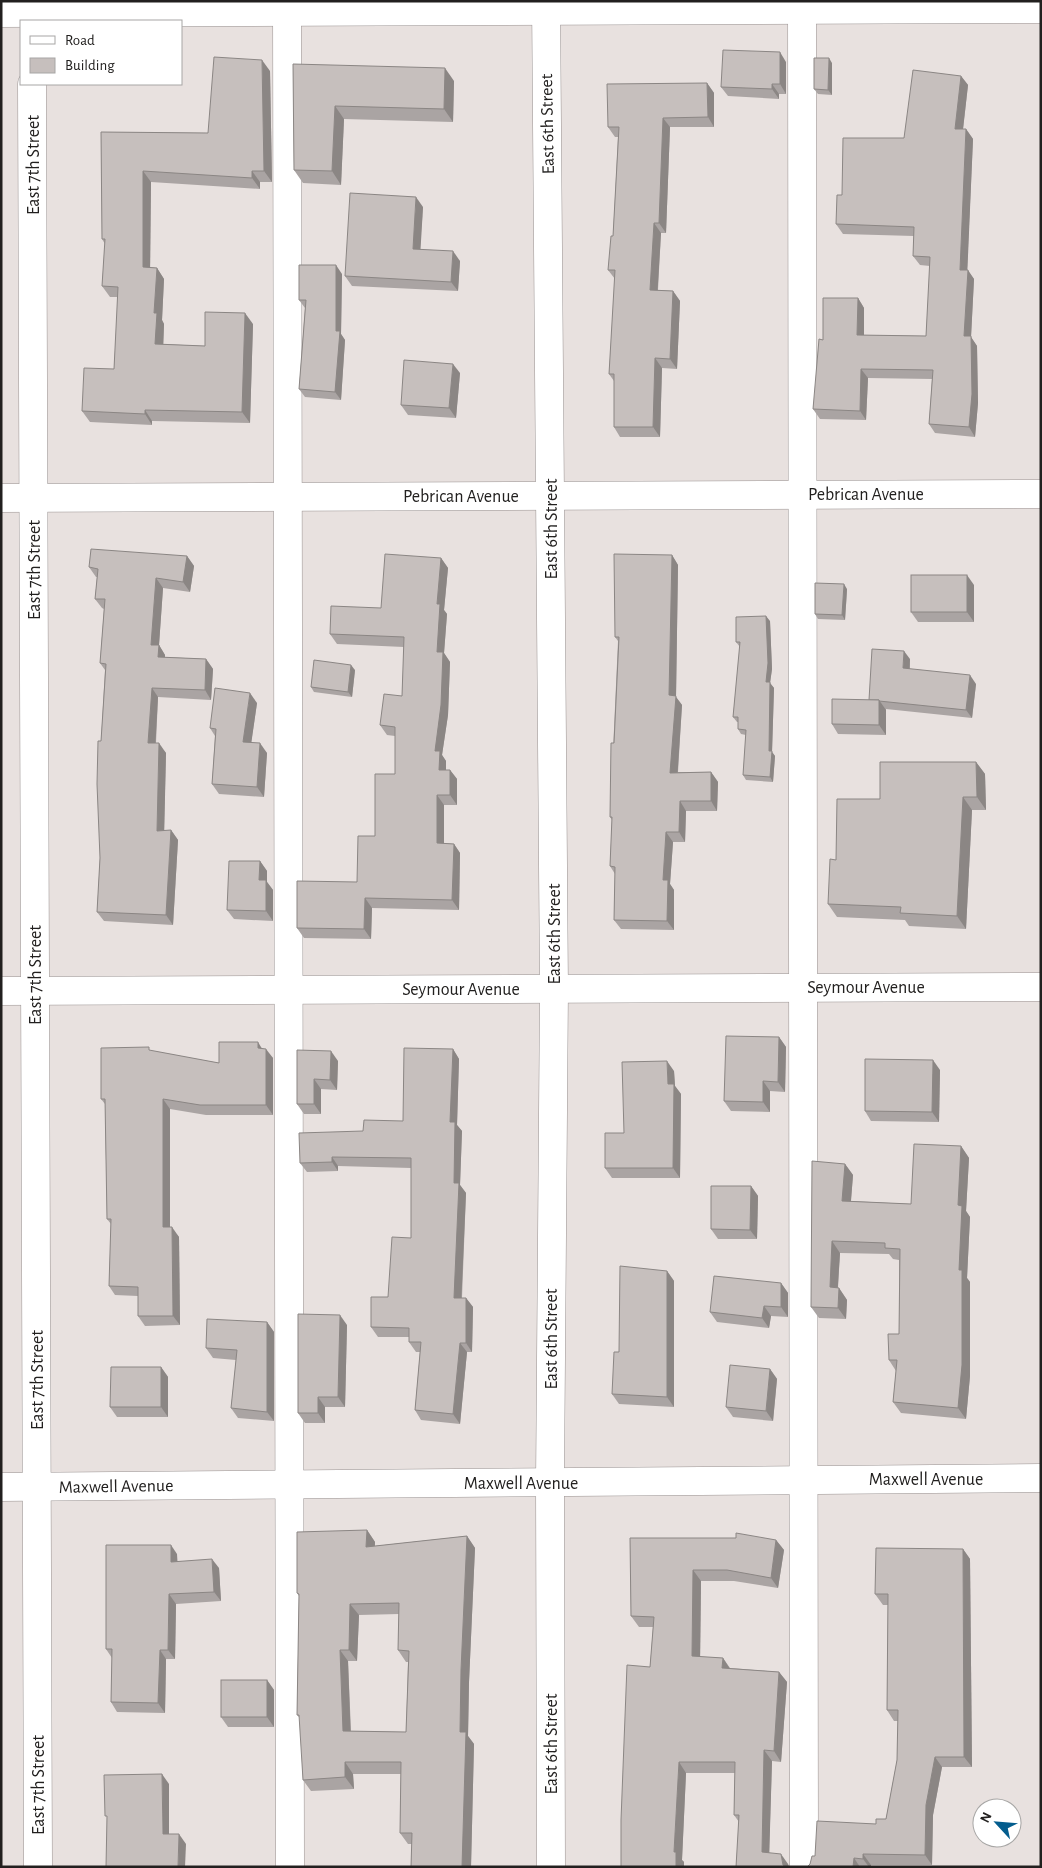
<svg xmlns="http://www.w3.org/2000/svg" width="1042" height="1868" viewBox="0 0 1042 1868" font-family="'Alegreya Sans',sans-serif">
<rect width="100%" height="100%" fill="#e8e1df"/>
<g fill="none" stroke-linecap="round" stroke-linejoin="round">
<defs>
<g id="minor">
<polyline points="287,1 290,1867"/>
<polyline points="546,1 554,989 550,1482 551,1867"/>
<polyline points="802,1 804,1867"/>
<polyline points="1,13 1041,9"/>
<polyline points="32,84 38,1867"/>
<polyline points="1,498 1041,494"/>
<polyline points="1,991 1041,987"/>
<polyline points="1,1487 1041,1478"/>
</g>
</defs>
<!-- minor casing -->
<use href="#minor" stroke="#999291" stroke-width="29"/>
<!-- minor -->
<use href="#minor" stroke="#fff" stroke-width="28"/>
</g>
<!-- wall -->
<g fill="#aaa4a3" fill-rule="evenodd">
<polygon points="786,62 786,94 779,94 779,99 728,96 721,87"/>
<polygon points="832,63 832,95 818,94 814,89"/>
<polygon points="293,64 454,81 453,122 344,119 341,185 303,183 294,170"/>
<polygon points="270,71 272,182 260,182 260,189 151,182 150,267 157,268 164,279 162,320 164,324 163,344 205,346 253,324 250,423 152,421 152,425 90,422 82,411 114,369 118,297 110,297 102,286 105,244 102,239 101,132 208,133"/>
<polygon points="961,76 968,85 963,129 966,129 973,139 967,270 974,279 971,337 977,346 978,403 975,437 935,433 929,424 932,379 868,378 866,420 820,419 813,409 823,340 858,298 864,308 864,335 926,336 930,266 920,265 913,256 914,236 843,234 836,224 842,195 904,138"/>
<polygon points="707,83 714,93 714,127 670,127 666,233 661,233 658,290 673,291 680,301 677,369 662,368 660,437 620,437 614,427 614,381 609,374 615,279 608,270 613,236 618,137 615,137 608,127"/>
<polygon points="423,207 420,249 460,261 458,291 352,286 345,276"/>
<polygon points="342,274 341,334 345,340 341,400 305,397 299,389 305,308 299,300"/>
<polygon points="460,373 456,418 408,415 401,405"/>
<polygon points="672,555 678,565 676,697 682,705 678,772 711,772 718,782 717,811 686,811 685,842 673,842 670,884 674,890 674,930 621,929 614,920 615,874 610,866 612,820 610,817 618,641 615,637"/>
<polygon points="187,556 194,566 190,592 163,588 159,645 165,655 165,657 206,659 213,669 211,700 158,697 156,743 166,753 164,831 171,830 178,840 173,925 104,921 97,912 100,858 101,741 105,670 100,663 104,609 102,608 95,599 97,577 96,577 89,567"/>
<polygon points="441,558 448,568 444,610 447,614 444,653 450,662 448,715 442,755 446,761 446,770 450,770 457,779 457,805 444,805 444,843 454,844 460,853 459,910 372,908 371,939 304,938 297,928 357,882 375,836 395,774 395,736 387,735 380,725 402,696 404,647 337,644 330,634 381,608"/>
<polygon points="974,585 974,622 918,622 911,612"/>
<polygon points="847,589 845,620 818,619 815,614"/>
<polygon points="770,621 772,669 770,683 774,688 772,752 775,756 773,782 746,780 743,775 746,735 741,734 738,729 738,722 737,722 733,717 740,647 736,642"/>
<polygon points="910,659 910,669 976,684 972,718 886,709 886,735 838,734 832,724 869,700"/>
<polygon points="355,670 352,697 314,692 311,687"/>
<polygon points="257,703 251,743 267,753 264,797 219,794 212,784 215,736 210,728"/>
<polygon points="976,762 985,774 986,810 972,810 966,929 909,926 905,920 837,917 828,904 836,860 880,799"/>
<polygon points="260,861 267,871 267,882 273,890 273,921 234,919 227,910"/>
<polygon points="779,1037 786,1047 785,1092 770,1091 770,1112 731,1111 724,1101"/>
<polygon points="262,1049 273,1058 273,1115 206,1115 170,1109 170,1227 179,1237 180,1325 145,1326 138,1316 138,1296 115,1295 109,1286 111,1224 107,1219 105,1104 101,1099 152,1051 219,1063"/>
<polygon points="453,1049 459,1059 457,1125 462,1131 460,1185 466,1193 462,1298 466,1298 473,1307 472,1352 467,1352 460,1424 421,1420 415,1410 420,1352 416,1352 409,1342 409,1337 378,1337 371,1327 388,1297 411,1238 411,1168 338,1166 338,1171 307,1172 300,1163 363,1131 403,1121"/>
<polygon points="297,1050 338,1061 337,1090 321,1089 321,1114 304,1114 297,1104"/>
<polygon points="940,1070 939,1122 871,1121 865,1111"/>
<polygon points="674,1071 675,1086 681,1094 680,1178 612,1178 605,1168 624,1133"/>
<polygon points="961,1146 969,1158 966,1211 970,1217 967,1278 970,1282 970,1376 966,1419 901,1413 893,1402 896,1371 889,1360 899,1334 899,1260 893,1259 889,1254 840,1253 838,1288 839,1288 847,1300 846,1319 819,1318 811,1307 845,1164 853,1175 851,1201 911,1204"/>
<polygon points="751,1186 758,1196 757,1239 718,1239 711,1229"/>
<polygon points="667,1271 674,1281 674,1407 619,1404 612,1394 619,1352"/>
<polygon points="781,1283 788,1293 788,1317 771,1316 769,1328 717,1322 710,1312"/>
<polygon points="267,1322 274,1332 274,1421 238,1418 231,1408 236,1360 213,1358 206,1348"/>
<polygon points="347,1325 345,1407 325,1407 325,1423 305,1423 298,1413"/>
<polygon points="161,1367 168,1377 168,1417 117,1417 110,1407"/>
<polygon points="770,1369 777,1379 773,1421 733,1417 726,1407"/>
<path d="M 367,1530 L 375,1542 L 375,1546 L 467,1536 L 475,1548 L 469,1682 L 468,1736 L 474,1744 L 471,1867 L 411,1867 L 412,1844 L 408,1844 L 400,1833 L 401,1774 L 353,1774 L 354,1789 L 311,1791 L 303,1780 L 300,1718 L 297,1715 L 299,1596 L 297,1593 ZM 399,1614 L 398,1650 L 406,1662 L 408,1662 L 406,1732 L 351,1731 L 348,1661 L 357,1661 L 359,1615 Z"/>
<polygon points="630,1538 776,1540 784,1550 778,1588 734,1581 701,1581 700,1657 723,1658 730,1668 779,1672 787,1682 781,1762 772,1761 769,1853 788,1864 789,1867 736,1867 739,1822 734,1815 735,1773 686,1773 682,1860 684,1862 621,1867 650,1667 653,1627 639,1627 631,1616"/>
<polygon points="963,1549 970,1559 972,1767 942,1767 933,1815 932,1865 871,1865 871,1867 807,1867 810,1864 815,1856 876,1824 886,1819 897,1760 898,1721 894,1721 887,1710 888,1605 883,1605 875,1594"/>
<polygon points="177,1554 177,1561 219,1568 221,1601 176,1604 175,1659 166,1659 165,1713 117,1712 111,1702 112,1658 106,1649"/>
<polygon points="267,1680 274,1690 274,1727 228,1727 221,1717"/>
</g>
<!-- shaded-wall -->
<g fill="#8b8684">
<polygon points="780,52 786,62 786,94 780,84"/>
<polygon points="829,58 832,63 832,95 828,90"/>
<polygon points="262,60 270,71 272,182 264,171"/>
<polygon points="445,68 454,81 453,122 444,109"/>
<polygon points="961,76 968,85 962,138 955,129"/>
<polygon points="707,83 714,93 714,127 708,117"/>
<polygon points="772,84 779,94 779,99 772,89"/>
<polygon points="335,106 344,119 341,185 332,171"/>
<polygon points="663,118 670,127 666,233 659,223"/>
<polygon points="966,129 973,139 967,279 960,270"/>
<polygon points="143,171 151,182 150,278 143,267"/>
<polygon points="252,171 260,182 260,189 252,178"/>
<polygon points="416,197 423,207 420,258 413,249"/>
<polygon points="654,223 661,233 657,300 650,290"/>
<polygon points="453,251 460,261 458,291 451,282"/>
<polygon points="336,265 342,274 341,334 345,340 341,400 335,392"/>
<polygon points="157,268 164,279 162,320 164,324 163,355 155,344 154,313"/>
<polygon points="968,270 974,279 971,337 977,346 978,403 975,437 969,427 964,336"/>
<polygon points="673,291 680,301 677,369 670,359"/>
<polygon points="858,298 864,308 864,345 857,335"/>
<polygon points="245,313 253,324 250,423 242,412"/>
<polygon points="655,358 662,368 660,437 653,427"/>
<polygon points="453,364 460,373 456,418 449,408"/>
<polygon points="861,369 868,378 866,420 860,411"/>
<polygon points="145,410 152,421 152,425 145,414"/>
<polygon points="672,555 678,565 676,697 682,705 677,782 670,773 669,695"/>
<polygon points="187,556 194,566 190,592 183,582"/>
<polygon points="441,558 448,568 444,610 447,614 444,653 450,662 448,715 442,755 446,761 446,779 439,770 435,751 437,604"/>
<polygon points="967,575 974,585 974,622 967,612"/>
<polygon points="156,578 163,588 159,645 165,655 165,667 158,657 151,645"/>
<polygon points="844,584 847,589 845,620 842,615"/>
<polygon points="766,616 770,621 772,669 770,683 774,688 772,752 775,756 773,782 770,777 766,682"/>
<polygon points="904,651 910,659 909,677 903,668"/>
<polygon points="206,659 213,669 211,700 205,690"/>
<polygon points="351,665 355,670 352,697 348,692"/>
<polygon points="970,675 976,684 972,718 966,710"/>
<polygon points="152,688 158,697 155,752 148,743"/>
<polygon points="250,693 257,703 250,752 243,742"/>
<polygon points="879,700 886,710 886,735 879,725"/>
<polygon points="159,743 166,753 164,840 157,831"/>
<polygon points="260,743 267,753 264,797 257,787"/>
<polygon points="976,762 985,774 986,810 977,797"/>
<polygon points="450,770 457,779 457,805 450,795"/>
<polygon points="711,772 718,782 717,811 711,801"/>
<polygon points="437,795 444,805 444,853 437,843"/>
<polygon points="963,797 972,810 966,929 957,916"/>
<polygon points="680,801 686,811 685,842 679,832"/>
<polygon points="171,830 178,840 173,925 166,915"/>
<polygon points="666,832 673,842 670,884 674,890 674,930 667,921 663,880"/>
<polygon points="454,844 460,853 459,910 452,900"/>
<polygon points="260,861 267,871 267,882 273,890 273,921 266,911 259,880"/>
<polygon points="365,898 372,908 371,939 364,929"/>
<polygon points="779,1037 786,1047 785,1092 778,1082"/>
<polygon points="258,1042 264,1052 258,1048"/>
<polygon points="266,1049 273,1058 273,1115 266,1105"/>
<polygon points="453,1049 459,1059 457,1125 462,1131 460,1185 466,1193 461,1307 454,1298 454,1183 450,1122"/>
<polygon points="331,1051 338,1061 337,1090 330,1080"/>
<polygon points="933,1060 940,1070 939,1122 932,1112"/>
<polygon points="667,1061 674,1071 675,1086 681,1094 680,1178 673,1168 668,1084"/>
<polygon points="314,1079 321,1089 321,1114 314,1104"/>
<polygon points="763,1081 770,1091 770,1112 763,1102"/>
<polygon points="163,1099 170,1109 170,1237 163,1227"/>
<polygon points="961,1146 969,1158 966,1211 970,1217 967,1278 970,1282 970,1376 966,1419 958,1408 959,1270 958,1205"/>
<polygon points="332,1157 338,1166 338,1171 332,1162"/>
<polygon points="845,1164 853,1175 850,1212 842,1201"/>
<polygon points="751,1186 758,1196 757,1239 750,1230"/>
<polygon points="172,1227 179,1237 180,1325 173,1316"/>
<polygon points="832,1241 840,1253 837,1299 830,1287"/>
<polygon points="667,1271 674,1281 674,1407 667,1397"/>
<polygon points="781,1283 788,1293 788,1317 781,1307"/>
<polygon points="839,1288 847,1300 846,1319 838,1308"/>
<polygon points="466,1298 473,1307 472,1352 466,1343"/>
<polygon points="764,1306 771,1316 769,1328 762,1318"/>
<polygon points="340,1315 347,1325 345,1407 338,1397"/>
<polygon points="267,1322 274,1332 274,1421 267,1412"/>
<polygon points="460,1343 467,1352 460,1424 453,1414"/>
<polygon points="161,1367 168,1377 168,1417 161,1407"/>
<polygon points="770,1369 777,1379 773,1421 766,1411"/>
<polygon points="318,1397 325,1407 325,1423 318,1413"/>
<polygon points="367,1530 375,1542 374,1558 366,1547"/>
<polygon points="467,1536 475,1548 469,1682 468,1736 474,1744 471,1867 462,1867 460,1732 461,1670"/>
<polygon points="776,1540 784,1550 778,1588 771,1578"/>
<polygon points="171,1545 177,1554 178,1571 171,1562"/>
<polygon points="963,1549 970,1559 972,1767 964,1757"/>
<polygon points="212,1559 219,1568 221,1601 214,1592"/>
<polygon points="693,1570 701,1581 700,1667 692,1656"/>
<polygon points="169,1594 176,1604 175,1659 168,1650"/>
<polygon points="350,1604 359,1615 357,1661 349,1650"/>
<polygon points="160,1650 166,1659 165,1713 158,1703"/>
<polygon points="340,1650 348,1661 351,1743 343,1731"/>
<polygon points="723,1658 730,1669 722,1668"/>
<polygon points="779,1672 787,1682 781,1762 774,1751"/>
<polygon points="267,1680 274,1690 274,1727 267,1717"/>
<polygon points="764,1750 772,1761 769,1863 762,1852"/>
<polygon points="935,1757 942,1767 933,1815 932,1865 925,1855 926,1805"/>
<polygon points="345,1762 353,1774 354,1789 345,1777"/>
<polygon points="679,1762 686,1773 682,1860 684,1862 684,1867 676,1867 674,1852"/>
<polygon points="162,1774 169,1784 169,1844 163,1834"/>
<polygon points="179,1834 186,1844 185,1867 178,1867"/>
<polygon points="781,1854 788,1864 789,1867 785,1867 783,1865"/>
<polygon points="863,1854 871,1865 871,1867 869,1867 863,1859"/>
<polygon points="854,1858 860,1867 853,1867"/>
</g>
<!-- building -->
<g fill="#c6bfbd" stroke="#8b8684" fill-rule="evenodd">
<polygon points="723,50 780,52 780,84 772,84 772,89 721,87"/>
<polygon points="214,57 262,60 264,171 252,171 252,178 143,171 143,267 157,268 154,313 157,313 155,344 205,346 205,312 245,313 242,412 145,410 145,414 82,411 84,368 114,369 118,287 102,286 105,239 102,239 101,132 208,133"/>
<polygon points="814,58 829,58 828,90 814,89"/>
<polygon points="293,64 445,68 444,109 335,106 332,171 294,170"/>
<polygon points="913,70 961,76 955,129 966,129 960,270 968,270 964,336 971,336 972,394 969,427 929,424 933,370 861,369 860,411 813,409 819,339 823,340 823,298 858,298 857,335 926,336 930,257 913,256 914,227 836,224 837,195 842,195 843,138 904,138"/>
<polygon points="707,83 708,117 663,118 659,223 654,223 650,290 673,291 670,359 655,358 653,427 614,427 614,374 609,374 615,270 608,270 611,236 613,236 619,127 608,127 607,84"/>
<polygon points="350,193 416,197 413,249 453,251 451,282 345,276"/>
<polygon points="299,265 336,265 336,331 340,331 335,392 299,389 306,300 299,300"/>
<polygon points="404,360 453,364 449,408 401,405"/>
<polygon points="91,549 187,556 183,582 156,578 151,645 159,645 158,657 206,659 205,690 152,688 148,743 159,743 157,831 171,830 166,915 97,912 100,858 97,784 98,741 101,741 106,664 100,663 105,599 95,599 98,569 89,567"/>
<polygon points="385,554 441,558 437,604 440,604 437,652 443,652 441,705 435,751 440,751 439,770 450,770 450,795 437,795 437,843 454,844 452,900 365,898 364,929 297,928 297,881 357,882 358,836 375,836 375,774 395,774 395,727 380,725 384,694 402,696 404,637 330,634 331,606 381,608"/>
<polygon points="614,554 672,555 669,695 676,696 670,773 711,772 711,801 680,801 679,832 666,832 663,880 668,880 667,921 614,920 615,867 610,866 612,817 610,817 611,743 614,743 619,637 615,637"/>
<rect x="911" y="575" width="56" height="37"/>
<polygon points="815,583 844,584 842,615 815,614"/>
<polygon points="766,616 768,663 766,682 770,682 769,751 772,751 770,777 743,775 746,730 738,729 738,717 733,717 740,642 736,642 736,617"/>
<polygon points="872,649 904,651 903,668 970,675 966,710 879,701 879,700 869,700"/>
<polygon points="314,660 351,665 348,692 311,687"/>
<polygon points="215,688 250,693 243,742 260,743 257,787 212,784 216,729 210,728"/>
<polygon points="832,699 879,700 879,725 832,724"/>
<polygon points="880,762 976,762 977,797 963,797 957,916 900,913 901,907 828,904 830,859 836,860 837,799 880,799"/>
<polygon points="229,861 260,861 259,880 266,880 266,911 227,910"/>
<polygon points="726,1036 779,1037 778,1082 763,1081 763,1102 724,1101"/>
<polygon points="219,1042 258,1042 258,1048 266,1049 266,1105 200,1105 163,1099 163,1227 172,1227 173,1316 138,1316 138,1287 109,1286 111,1219 107,1219 105,1099 101,1099 101,1048 149,1047 149,1050 219,1063"/>
<polygon points="404,1048 453,1049 450,1122 455,1122 454,1183 459,1183 454,1298 466,1298 466,1343 460,1343 453,1414 415,1410 421,1342 409,1342 409,1328 371,1327 371,1297 388,1297 392,1237 411,1238 411,1158 332,1157 332,1162 300,1163 299,1133 363,1131 364,1120 403,1121"/>
<polygon points="297,1050 331,1051 330,1080 314,1079 314,1104 297,1104"/>
<polygon points="865,1059 933,1060 932,1112 865,1111"/>
<polygon points="667,1061 668,1084 674,1084 673,1168 605,1168 605,1133 624,1133 622,1062"/>
<polygon points="914,1144 961,1146 958,1205 962,1206 959,1270 962,1270 962,1365 958,1408 893,1402 897,1360 889,1360 888,1334 899,1334 900,1249 885,1248 885,1243 832,1241 830,1287 839,1288 838,1308 811,1307 812,1161 845,1164 842,1201 911,1204"/>
<polygon points="711,1186 751,1186 750,1230 711,1229"/>
<polygon points="620,1266 667,1271 667,1397 612,1394 614,1352 619,1352"/>
<polygon points="714,1276 781,1283 781,1307 764,1306 762,1318 710,1312"/>
<polygon points="298,1314 340,1315 338,1397 318,1397 318,1413 298,1413"/>
<polygon points="207,1319 267,1322 267,1412 231,1408 237,1350 206,1348"/>
<polygon points="730,1365 770,1369 766,1411 726,1407"/>
<polygon points="111,1367 161,1367 161,1407 110,1407"/>
<path d="M 367,1530 L 366,1547 L 467,1536 L 461,1670 L 460,1732 L 466,1732 L 462,1867 L 411,1867 L 412,1833 L 400,1833 L 401,1762 L 345,1762 L 345,1777 L 303,1780 L 299,1715 L 297,1715 L 299,1594 L 297,1593 L 297,1532 ZM 399,1603 L 398,1650 L 409,1651 L 406,1732 L 343,1731 L 340,1650 L 349,1650 L 350,1604 Z"/>
<polygon points="736,1533 776,1540 771,1578 727,1570 693,1570 692,1656 723,1658 722,1668 779,1672 774,1751 764,1750 762,1852 781,1854 783,1865 786,1867 736,1867 739,1815 734,1815 735,1762 679,1762 674,1852 676,1852 676,1867 621,1867 621,1820 627,1665 650,1667 654,1617 631,1616 630,1538 736,1538"/>
<polygon points="106,1545 171,1545 171,1562 212,1559 214,1592 169,1594 168,1650 160,1650 158,1703 111,1702 112,1649 106,1649"/>
<polygon points="876,1548 963,1549 964,1757 935,1757 926,1805 925,1855 863,1854 863,1859 854,1858 853,1867 807,1867 810,1864 812,1856 815,1856 817,1821 876,1824 876,1819 886,1819 897,1760 898,1710 887,1710 888,1594 875,1594"/>
<rect x="221" y="1680" width="46" height="37"/>
<polygon points="162,1774 163,1834 179,1834 178,1867 106,1867 107,1816 105,1816 104,1775"/>
</g>
<g text-anchor="middle" stroke-width="5" stroke-linejoin="round" paint-order="stroke">
<!-- street labels -->
<g font-size="18" fill="#22201f" stroke="#fff">
<text transform="translate(547 124) rotate(-91)" y="6">East 6th Street</text>
<text transform="translate(33 165) rotate(-90)" y="6">East 7th Street</text>
<text x="866" y="500">Pebrican Avenue</text>
<text x="461" y="502">Pebrican Avenue</text>
<text transform="translate(551 529) rotate(-90)" y="6">East 6th Street</text>
<text transform="translate(34 570) rotate(-90)" y="6">East 7th Street</text>
<text transform="translate(554 934) rotate(-90)" y="6">East 6th Street</text>
<text transform="translate(35 975) rotate(-90)" y="6">East 7th Street</text>
<text x="866" y="993">Seymour Avenue</text>
<text x="461" y="995">Seymour Avenue</text>
<text transform="translate(551 1339) rotate(-90)" y="6">East 6th Street</text>
<text transform="translate(37 1380) rotate(-90)" y="6">East 7th Street</text>
<text x="926" y="1485">Maxwell Avenue</text>
<text x="521" y="1489">Maxwell Avenue</text>
<text transform="translate(116 1486) rotate(-1)" y="6">Maxwell Avenue</text>
<text transform="translate(551 1744) rotate(-90)" y="6">East 6th Street</text>
<text transform="translate(38 1785) rotate(-90)" y="6">East 7th Street</text>
</g>
</g>
<!-- border -->
<rect width="1042" height="1868" fill="none" stroke="#22201f" stroke-width="5"/>
<!-- legend -->
<rect x="20" y="20" width="162" height="65" fill="#ffffff" stroke="#a7a6a5"/>
<rect x="30" y="36" width="25" height="8" fill="#ffffff" stroke="#a7a6a5"/>
<text x="65" y="45" font-size="15" fill="#22201f">Road</text>
<rect x="30" y="58" width="25" height="15" fill="#c6bfbd" stroke="#a7a6a5"/>
<text x="65" y="70" font-size="15" fill="#22201f">Building</text>
<!-- north arrow -->
<g transform="translate(997 1823) rotate(296)"><circle r="24" fill="#ffffff" stroke="#a7a6a5"/>
<path d="M0-4L9 19L0 12L-9 19Z" fill="#045d8e"/>
<text y="-8" font-size="14" font-weight="bold" text-anchor="middle" fill="#22201f">N</text>
</g>
</svg>
